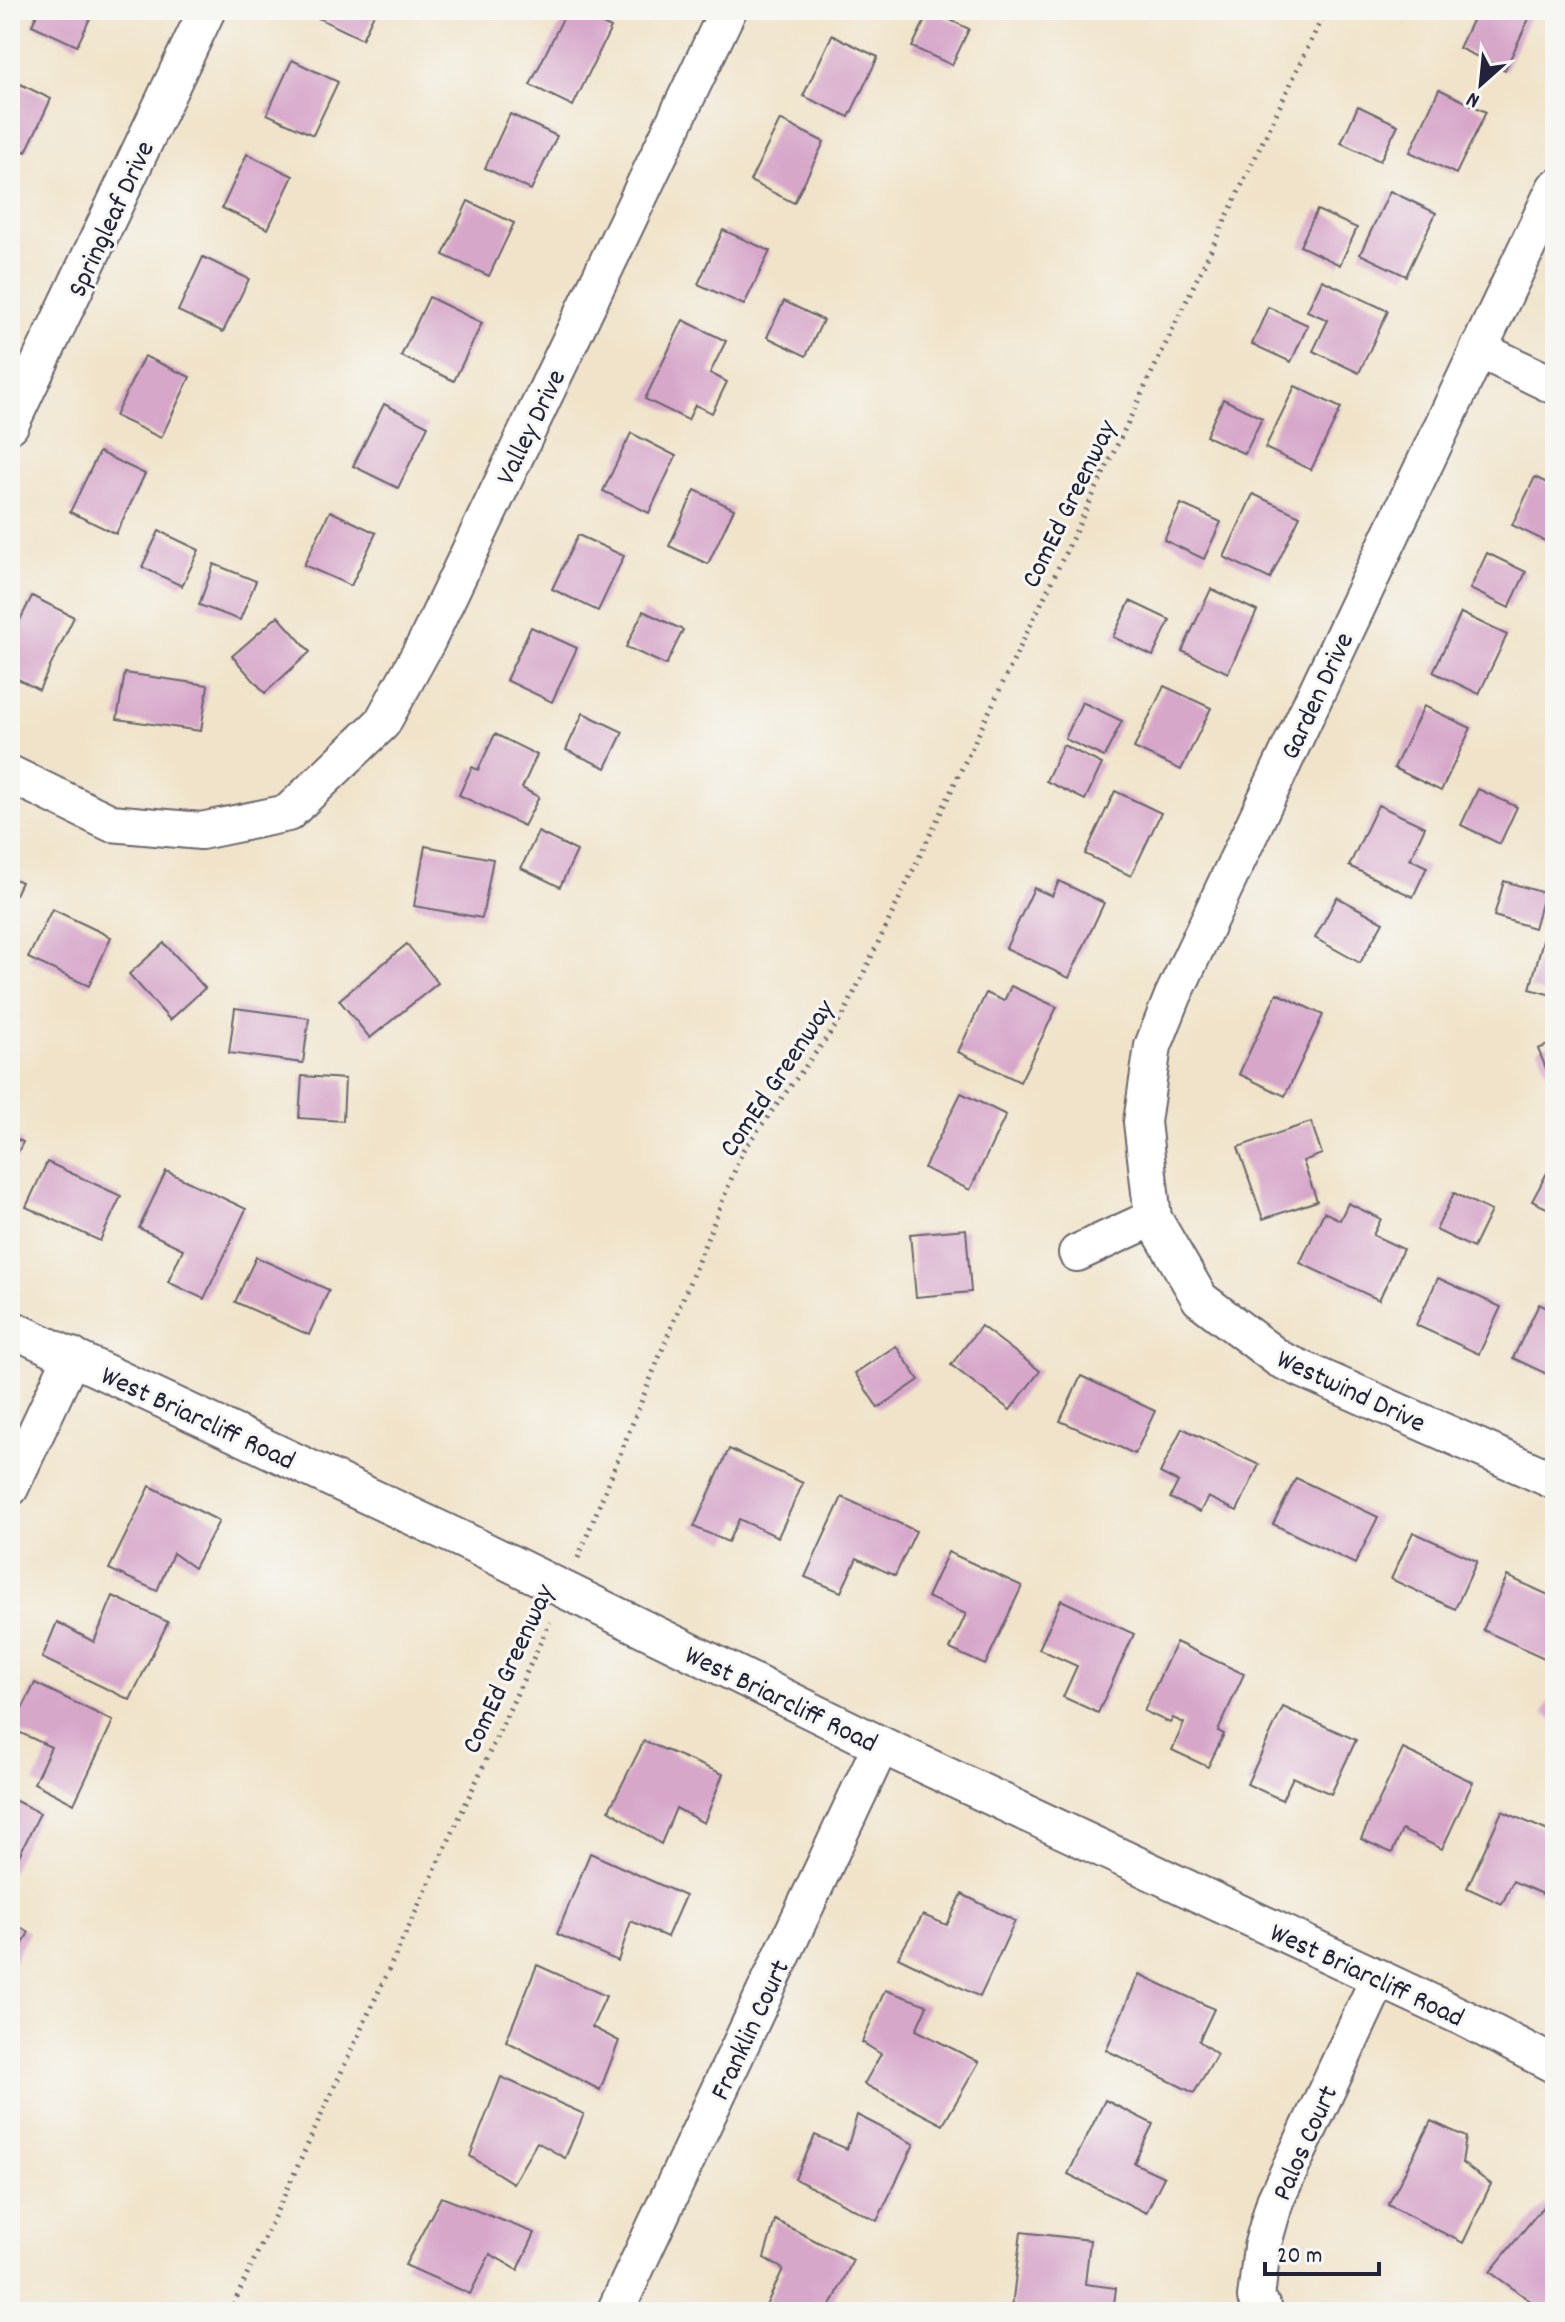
<svg xmlns="http://www.w3.org/2000/svg" width="1565" height="2322" viewBox="0 0 1565 2322" font-family="Dekko,sans-serif">
<rect width="100%" height="100%" fill="#f6f6f2"/>
<filter id="ink" filterUnits="userSpaceOnUse"><feTurbulence type="fractalNoise" baseFrequency=".0125" numOctaves="2"/><feDisplacementMap in="SourceGraphic" scale="16" xChannelSelector="R" yChannelSelector="G"/><feConvolveMatrix kernelMatrix="1 2 1 2 8 2 1 2 1" color-interpolation-filters="sRGB"/></filter>
<filter id="wash" filterUnits="userSpaceOnUse"><feTurbulence type="fractalNoise" baseFrequency=".006" numOctaves="4" result="noise"/><feDisplacementMap in="SourceGraphic" scale="32" xChannelSelector="R" yChannelSelector="G"/><feGaussianBlur stdDeviation="1.8" result="paint"/><feColorMatrix in="noise" values="0 0 0 0 0 0 0 0 0 0 0 0 0 0 0 0 0 1.4 0 .05"/><feComposite in="paint" operator="in"/></filter>
<g filter="url(#wash)">
<rect width="100%" height="100%" fill="#f0e3c9"/>
<g id="blocks">
<!-- building -->
<g fill="#d7a7ca">
<polygon points="10,10 22,10 10,36"/>
<polygon points="39,10 94,10 77,46 32,25"/>
<polygon points="320,10 376,10 362,39 316,17"/>
<polygon points="567,10 575,10 611,28 573,106 530,85"/>
<polygon points="930,10 969,29 952,65 912,47"/>
<polygon points="1477,10 1533,10 1505,70 1459,48"/>
<polygon points="832,35 878,57 849,117 803,96"/>
<polygon points="292,60 338,82 313,135 267,114"/>
<polygon points="10,79 51,99 26,152 10,145"/>
<polygon points="1439,89 1486,112 1456,174 1410,152"/>
<polygon points="1358,106 1398,125 1380,161 1341,143"/>
<polygon points="510,114 557,136 531,190 485,168"/>
<polygon points="780,120 824,142 794,203 750,181"/>
<polygon points="247,154 293,176 268,229 222,208"/>
<polygon points="1390,191 1436,213 1406,276 1360,254"/>
<polygon points="468,201 514,223 489,276 443,255"/>
<polygon points="1317,210 1357,228 1340,265 1300,246"/>
<polygon points="723,230 770,251 744,305 698,284"/>
<polygon points="203,257 249,279 223,332 178,311"/>
<polygon points="1322,280 1388,311 1359,373 1313,351 1328,320 1307,311"/>
<polygon points="429,297 482,323 454,381 401,356"/>
<polygon points="784,301 823,320 806,356 767,337"/>
<polygon points="1268,307 1308,325 1291,362 1252,344"/>
<polygon points="683,320 726,341 710,373 727,382 712,413 695,405 688,420 645,399"/>
<polygon points="144,356 190,377 161,438 115,416"/>
<polygon points="1295,386 1341,408 1311,470 1265,448"/>
<polygon points="1223,399 1262,418 1245,454 1206,436"/>
<polygon points="384,404 428,426 398,488 353,466"/>
<polygon points="631,433 676,456 649,513 603,491"/>
<polygon points="99,452 145,474 116,534 70,512"/>
<polygon points="1535,477 1555,487 1555,546 1512,525"/>
<polygon points="695,490 734,509 708,564 669,546"/>
<polygon points="1253,494 1300,516 1270,579 1224,557"/>
<polygon points="1181,504 1221,522 1204,559 1164,540"/>
<polygon points="330,511 376,533 351,586 304,565"/>
<polygon points="159,531 199,550 182,586 142,567"/>
<polygon points="578,535 624,556 598,611 552,589"/>
<polygon points="1487,553 1526,572 1509,608 1470,589"/>
<polygon points="214,564 256,581 240,620 199,605"/>
<polygon points="1211,589 1257,611 1228,673 1182,651"/>
<polygon points="32,596 74,617 39,690 10,675 10,640"/>
<polygon points="1130,601 1170,620 1153,656 1113,637"/>
<polygon points="643,611 683,630 666,665 626,647"/>
<polygon points="1461,613 1507,635 1479,694 1433,672"/>
<polygon points="278,616 310,652 265,693 232,656"/>
<polygon points="531,627 577,648 552,702 506,680"/>
<polygon points="125,673 208,685 201,731 117,719"/>
<polygon points="1164,686 1211,708 1181,770 1134,748"/>
<polygon points="1082,702 1122,721 1104,757 1065,739"/>
<polygon points="1424,706 1471,728 1441,791 1394,768"/>
<polygon points="583,713 623,732 606,768 566,750"/>
<polygon points="495,734 537,755 522,788 539,797 524,826 459,795 472,767 478,770"/>
<polygon points="1063,745 1102,764 1085,800 1046,781"/>
<polygon points="1478,789 1517,807 1500,844 1461,825"/>
<polygon points="1115,791 1161,813 1131,876 1085,854"/>
<polygon points="1378,805 1425,827 1410,859 1427,867 1413,897 1349,866"/>
<polygon points="538,832 577,851 560,887 521,868"/>
<polygon points="425,846 493,859 482,918 414,906"/>
<polygon points="10,877 21,882 10,905"/>
<polygon points="1059,881 1104,903 1069,978 1006,948 1034,888 1052,896"/>
<polygon points="1504,881 1544,893 1534,928 1494,916"/>
<polygon points="1337,897 1383,922 1360,963 1315,938"/>
<polygon points="52,909 111,937 89,986 28,958"/>
<polygon points="1547,924 1555,927 1555,996 1530,989"/>
<polygon points="164,943 205,988 170,1020 129,974"/>
<polygon points="407,944 438,983 370,1038 339,1000"/>
<polygon points="1011,986 1057,1007 1020,1082 958,1052 986,993 1004,1001"/>
<polygon points="1277,993 1323,1015 1285,1096 1239,1074"/>
<polygon points="235,1008 309,1018 303,1063 229,1053"/>
<polygon points="1555,1042 1555,1090 1538,1049"/>
<polygon points="302,1076 345,1079 343,1121 299,1118"/>
<polygon points="961,1093 1006,1115 970,1190 924,1168"/>
<polygon points="1311,1122 1322,1154 1303,1161 1317,1201 1263,1219 1238,1147"/>
<polygon points="10,1136 23,1142 10,1168"/>
<polygon points="47,1162 121,1196 100,1241 26,1207"/>
<polygon points="166,1171 246,1209 204,1299 168,1282 183,1249 139,1228"/>
<polygon points="1548,1171 1555,1175 1555,1212 1532,1201"/>
<polygon points="1454,1193 1491,1211 1473,1248 1436,1230"/>
<polygon points="1348,1203 1381,1219 1373,1235 1403,1249 1379,1300 1300,1263 1324,1212 1340,1220"/>
<polygon points="966,1229 971,1292 916,1297 910,1234"/>
<polygon points="256,1257 329,1290 309,1335 235,1302"/>
<polygon points="1438,1278 1501,1307 1479,1354 1416,1325"/>
<polygon points="1539,1304 1555,1312 1555,1378 1513,1358"/>
<polygon points="981,1326 1040,1371 1010,1410 951,1365"/>
<polygon points="896,1346 919,1380 878,1408 855,1373"/>
<polygon points="1081,1376 1155,1411 1135,1454 1060,1421"/>
<polygon points="1182,1428 1259,1465 1237,1511 1208,1497 1200,1512 1170,1498 1178,1482 1160,1473"/>
<polygon points="729,1449 803,1483 778,1537 739,1519 728,1542 694,1527"/>
<polygon points="1296,1478 1378,1517 1355,1564 1273,1524"/>
<polygon points="150,1486 219,1521 194,1568 173,1553 157,1591 109,1569"/>
<polygon points="842,1497 916,1531 895,1576 857,1558 841,1592 805,1577"/>
<polygon points="1413,1532 1477,1561 1455,1609 1391,1579"/>
<polygon points="948,1552 1022,1586 985,1665 950,1649 966,1614 927,1597"/>
<polygon points="1507,1576 1555,1598 1553,1662 1483,1630"/>
<polygon points="113,1596 168,1622 130,1700 42,1658 57,1622 94,1642"/>
<polygon points="1061,1600 1134,1634 1098,1713 1063,1697 1077,1666 1039,1649"/>
<polygon points="1176,1642 1244,1674 1218,1731 1224,1734 1208,1767 1172,1750 1184,1723 1173,1718 1170,1723 1144,1711"/>
<polygon points="35,1683 113,1721 74,1804 34,1783 51,1747 12,1729"/>
<polygon points="1555,1688 1555,1720 1543,1714"/>
<polygon points="1283,1707 1356,1740 1331,1794 1293,1777 1282,1800 1247,1784"/>
<polygon points="644,1741 723,1774 704,1823 676,1808 661,1844 609,1810"/>
<polygon points="1403,1749 1473,1782 1442,1849 1402,1830 1392,1853 1361,1839"/>
<polygon points="10,1798 40,1813 10,1874"/>
<polygon points="1502,1811 1555,1834 1555,1890 1551,1898 1513,1881 1502,1904 1467,1888"/>
<polygon points="590,1853 685,1896 667,1937 631,1921 618,1961 557,1934"/>
<polygon points="962,1894 1015,1921 980,1997 898,1957 923,1915 947,1925"/>
<polygon points="10,1922 29,1932 10,1969"/>
<polygon points="537,1965 606,1996 592,2027 619,2041 600,2090 506,2041"/>
<polygon points="1139,1974 1214,2009 1199,2041 1217,2054 1194,2093 1106,2050"/>
<polygon points="885,1990 927,2005 916,2030 979,2062 943,2125 864,2084 881,2054 862,2042"/>
<polygon points="501,2077 584,2114 565,2158 537,2142 513,2183 470,2156"/>
<polygon points="1105,2100 1153,2124 1134,2163 1164,2177 1146,2213 1068,2174"/>
<polygon points="857,2115 914,2144 877,2221 795,2179 815,2135 847,2149"/>
<polygon points="1431,2121 1466,2137 1462,2163 1491,2184 1463,2243 1388,2205"/>
<polygon points="441,2197 535,2233 518,2270 490,2254 470,2294 405,2265"/>
<polygon points="1545,2204 1555,2213 1555,2312 1546,2312 1490,2272"/>
<polygon points="775,2220 853,2260 828,2312 764,2310 783,2269 764,2258"/>
<polygon points="1021,2232 1090,2240 1085,2284 1116,2288 1113,2312 1047,2312 1012,2307"/>
</g>
</g>
</g>
<g filter="url(#ink)">
<use href="#blocks" fill-opacity="0" stroke="#6a666d" stroke-width="2"/>
<g fill="none" stroke-linecap="round" stroke-linejoin="round">
<defs>
<g id="minor">
<polyline points="1555,188 1173,996 1153,1046 1142,1122 1153,1218 1200,1299 1279,1359 1555,1481"/>
<polyline points="1478,349 1555,386"/>
<polyline points="10,425 207,10"/>
<polyline points="10,774 111,823 201,831 288,813 382,723 427,641 728,10"/>
<polyline points="1077,1253 1153,1218"/>
<polyline points="10,1328 469,1543 881,1745 1464,2018 1555,2065"/>
<polyline points="10,1488 72,1356"/>
<polyline points="615,2312 881,1745"/>
<polyline points="1265,2312 1256,2298 1262,2247 1275,2201 1379,1978"/>
</g>
</defs>
<!-- minor casing -->
<use href="#minor" stroke="#6a666d" stroke-width="40"/>
<!-- path -->
<g stroke="#6a666d" stroke-width="5" stroke-dasharray="2 6" stroke-linecap="butt">
<polyline points="578,1558 743,1150 843,1016 1326,10"/>
<polyline points="230,2312 550,1622"/>
</g>
<!-- minor -->
<use href="#minor" stroke="#fff" stroke-width="36"/>
</g>
</g>
<g text-anchor="middle" stroke-width="6" stroke-linejoin="round" paint-order="stroke">
<!-- street labels -->
<g font-size="28" fill="#22223b" stroke="#f6f6f2">
<text transform="translate(109 218) rotate(-65)" y="10">Springleaf Drive</text>
<text transform="translate(529 426) rotate(-64)" y="10">Valley Drive</text>
<text transform="translate(1067 503) rotate(-64)" y="10">ComEd Greenway</text>
<text transform="translate(1315 695) rotate(-65)" y="10">Garden Drive</text>
<text transform="translate(775 1077) rotate(-56)" y="10">ComEd Greenway</text>
<text transform="translate(1352 1389) rotate(25)" y="10">Westwind Drive</text>
<text transform="translate(199 1416) rotate(25)" y="10">West Briarcliff Road</text>
<text transform="translate(506 1668) rotate(-65)" y="10">ComEd Greenway</text>
<text transform="translate(782 1697) rotate(26)" y="10">West Briarcliff Road</text>
<text transform="translate(1368 1973) rotate(25)" y="10">West Briarcliff Road</text>
<text transform="translate(748 2029) rotate(-65)" y="10">Franklin Court</text>
<text transform="translate(1303 2142) rotate(-66)" y="10">Palos Court</text>
</g>
</g>
<!-- margin -->
<rect width="1565" height="2322" fill="none" stroke="#f6f6f2" stroke-width="40"/>
<!-- north arrow -->
<g transform="translate(1481 84) rotate(207)" stroke="#f6f6f2" stroke-width="6" paint-order="stroke">
<path d="M0-6L14 30L0 20L-14 30Z" fill="#22223b"/>
<text y="-12" font-size="22" font-weight="bold" text-anchor="middle" fill="#22223b">N</text>
</g>
<!-- scale -->
<path d="M1265 2262v12h114v-12" fill="none" stroke="#22223b" stroke-width="4"/>
<text x="1277" y="2262" font-size="24" fill="#22223b" stroke="#f6f6f2" stroke-width="6" paint-order="stroke">20 m</text>
</svg>
